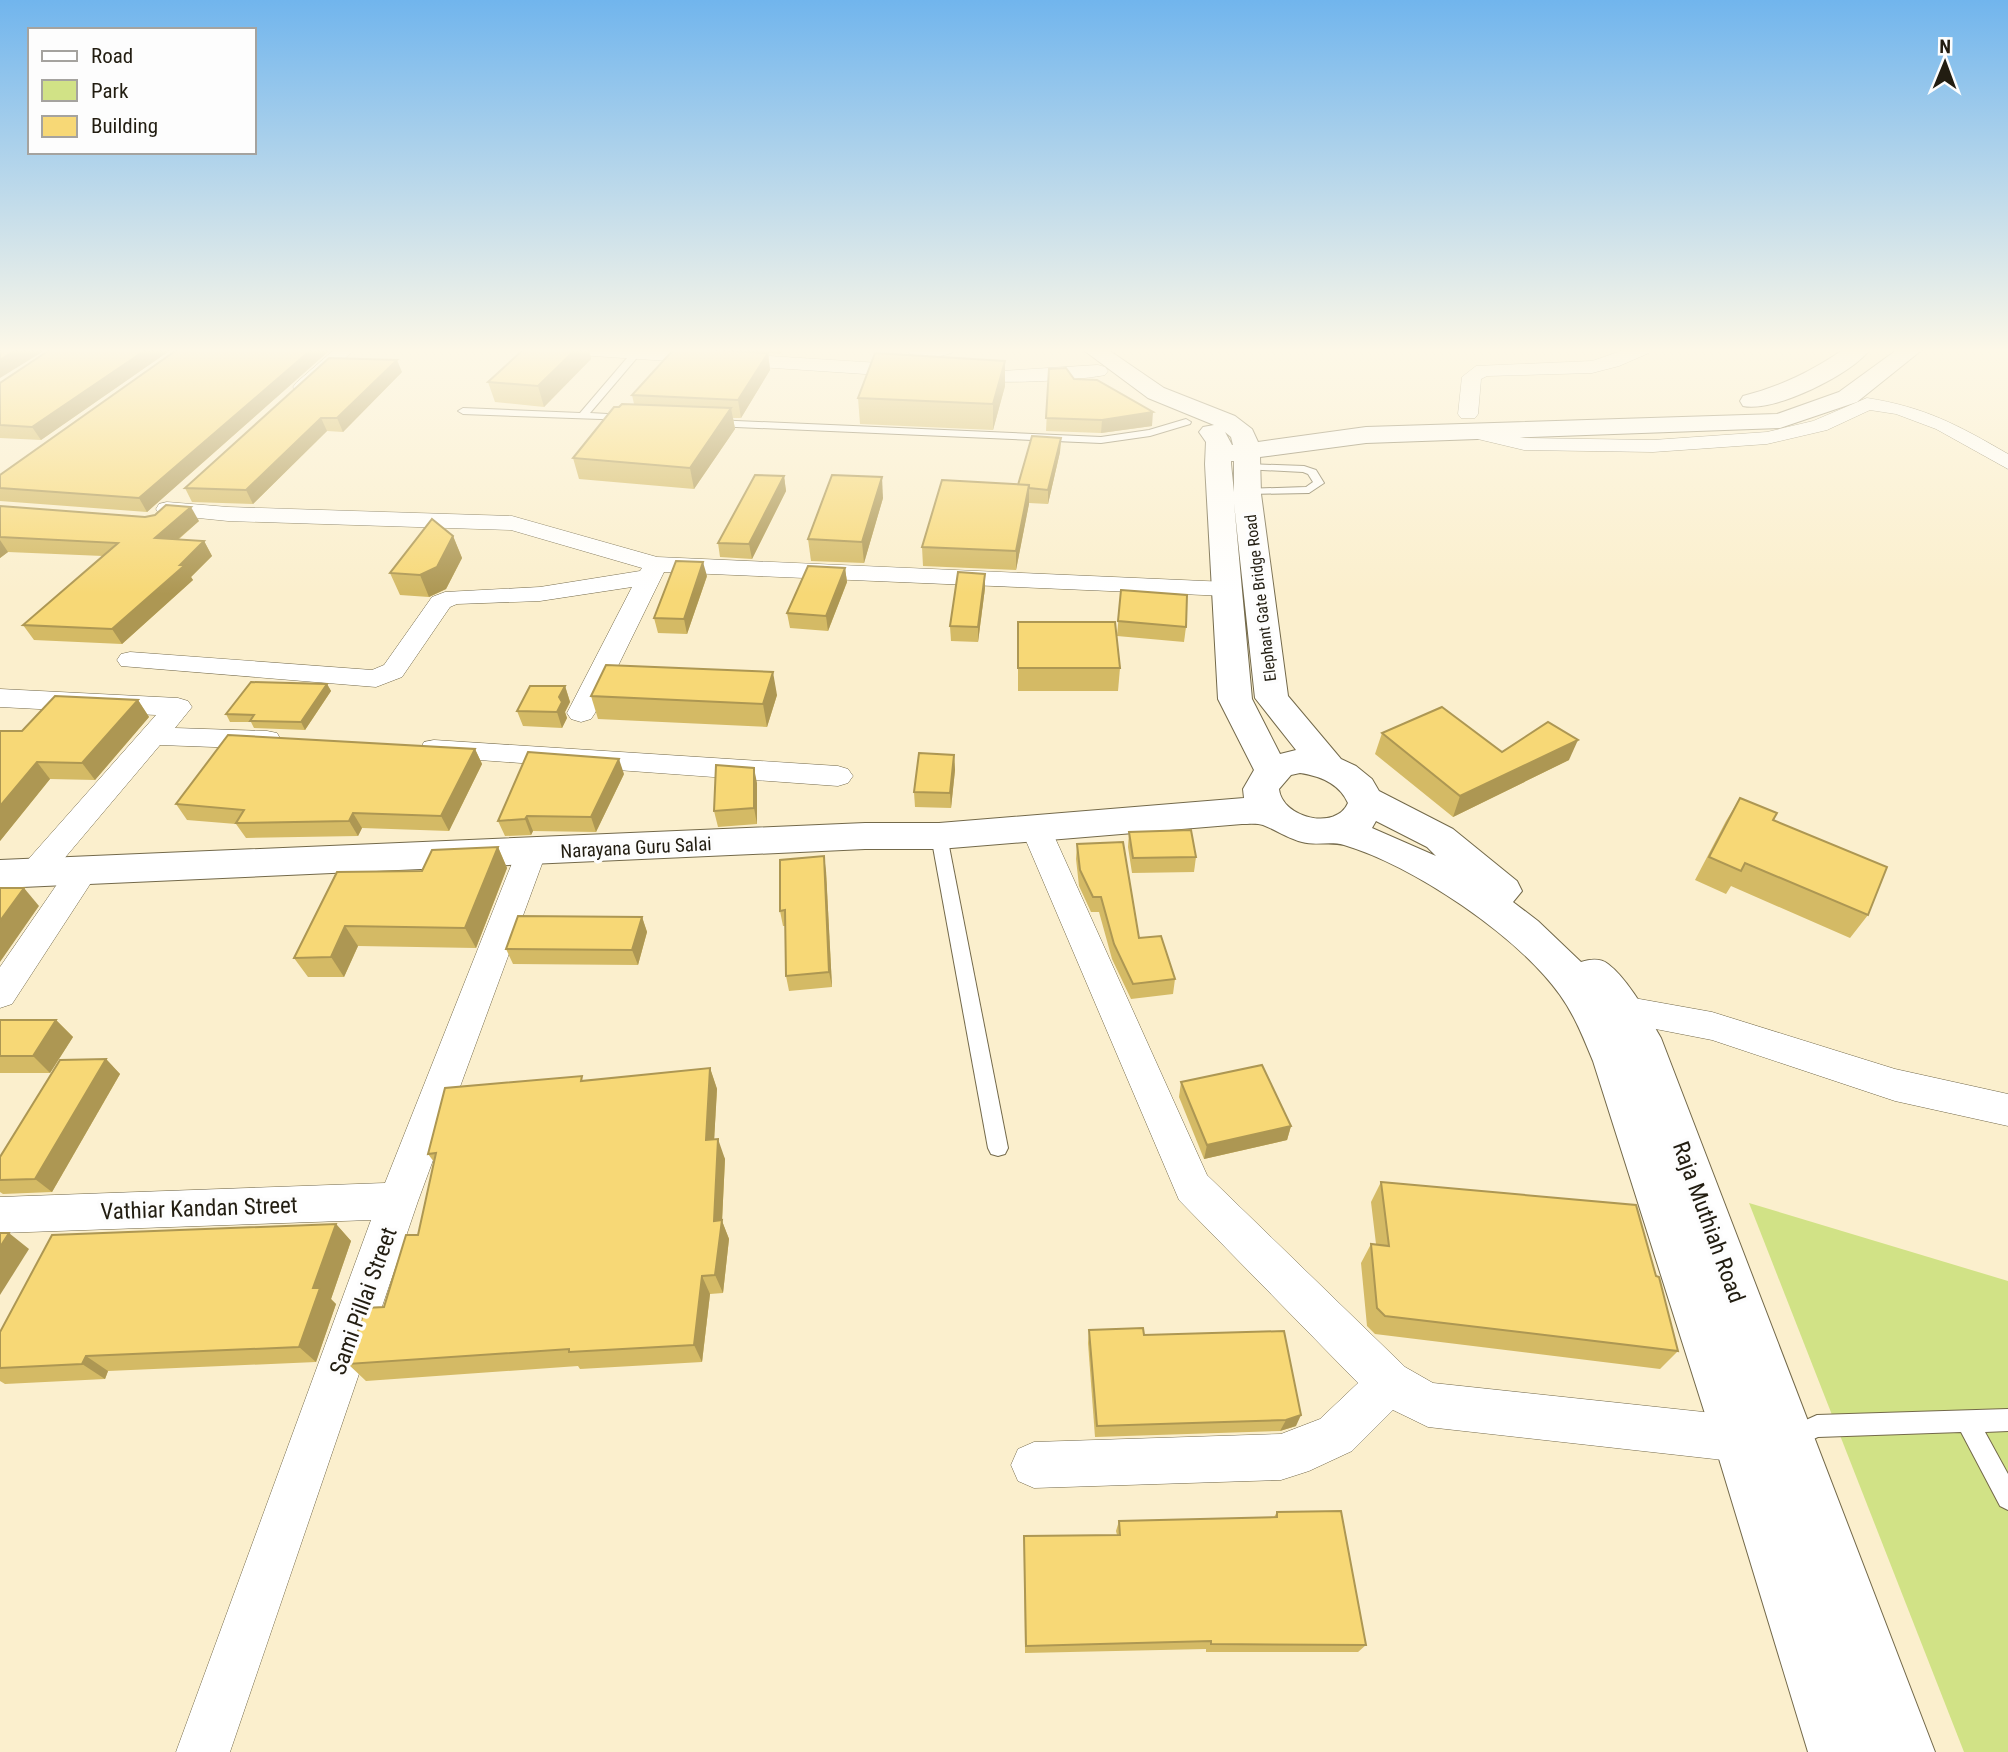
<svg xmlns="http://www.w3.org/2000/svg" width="2008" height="1752" viewBox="0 0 2008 1752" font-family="'Roboto Condensed',sans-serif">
<rect width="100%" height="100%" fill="#fbefcd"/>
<!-- green -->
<polygon fill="#d1e286" points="1749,1203 2008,1281 2008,1752 1964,1752"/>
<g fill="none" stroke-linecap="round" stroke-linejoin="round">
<defs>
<g id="lane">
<polygon points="633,351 641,353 590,413 625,415 629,416 629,420 463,414 458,411 463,408 580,413"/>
<polygon points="1186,419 1191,422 1190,424 1150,436 1101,443 714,426 709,423 714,420 1101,437 1149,430"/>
<polygon points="1247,464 1304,466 1316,470 1324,483 1309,493 1247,494 1241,491 1243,489 1306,487 1313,482 1308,474 1303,472 1243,469 1242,467"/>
<polygon points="939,831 947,836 1008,1148 1005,1154 998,1156 991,1154 988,1148 931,836"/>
<polygon points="2008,1409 2008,1431 1985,1432 2008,1474 2008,1510 2000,1506 1961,1432 1818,1437 1794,1448 1786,1445 1783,1437 1786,1429 1817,1415"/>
</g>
<g id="street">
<polygon points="335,349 355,349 310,391 296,391 293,387 296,383"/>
<polygon points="569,349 657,349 911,365 921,371 911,377 578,355"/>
<path d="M 903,349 L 957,349 C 949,359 911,359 903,349 Z"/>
<polygon points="1627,349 1651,349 1649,353 1619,366 1592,373 1487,376 1481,379 1478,414 1475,418 1461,418 1458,414 1462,377 1476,366 1592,361"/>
<path d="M 1098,365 L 1105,367 L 1108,371 L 1105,375 C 1084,380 965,388 953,374 L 963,368 L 1001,371 Z"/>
<path d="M 1867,398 C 1925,407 1958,425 2008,454 L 2008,469 L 1936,429 L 1896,414 L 1870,410 L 1827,430 L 1767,444 L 1653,452 L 1524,450 L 1465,436 L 1462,432 L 1465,428 L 1472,426 L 1524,438 L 1653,440 L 1767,432 L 1813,421 Z"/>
<polygon points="167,502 228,507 512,516 657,557 1227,582 1236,584 1239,589 1236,594 1227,596 664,572 595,713 591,719 581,722 571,719 567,713 632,587 540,601 457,604 450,607 402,677 376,687 121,666 117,660 121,654 130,652 372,670 384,665 432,597 445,592 540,587 640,571 642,568 511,530 228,521 159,514 156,509 159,504"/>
<polygon points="0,689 178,698 188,701 192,707 175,728 267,731 277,733 281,740 277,747 267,749 160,745 47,879 36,882 25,879 20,871 25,863 156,715 0,707"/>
<polygon points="434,740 838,766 848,769 853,776 848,783 838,786 424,756 420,749 424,742"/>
<polygon points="1036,818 1047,821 1051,829 1207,1175 1405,1367 1433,1383 1741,1416 1757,1423 1764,1439 1757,1455 1741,1462 1428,1427 1393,1410 1352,1451 1309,1471 1281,1480 1034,1488 1018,1481 1011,1465 1018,1449 1034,1442 1281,1434 1320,1419 1358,1383 1179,1200 1021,829 1025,821"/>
<polygon points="531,842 542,845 546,853 418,1201 230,1752 176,1752 371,1220 0,1233 0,1197 385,1183 516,853 520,845"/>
<polygon points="82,861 93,864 98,872 12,1004 0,1008 0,967 71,864"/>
<polygon points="1606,993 1712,1012 1895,1069 2008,1094 2008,1126 1895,1101 1712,1040 1594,1017 1589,1007 1594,997"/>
</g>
<g id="secondary">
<path d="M 1082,349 L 1107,349 L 1164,388 L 1235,416 L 1252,429 L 1258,442 L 1366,427 L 1777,414 L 1839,392 L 1898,349 L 1923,349 L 1857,402 L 1780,428 L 1366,443 L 1260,457 L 1261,494 L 1288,696 L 1341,759 L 1356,766 L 1372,779 L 1379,791 L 1453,829 L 1517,881 L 1522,891 L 1513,902 L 1538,921 L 1581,962 C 1591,959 1600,958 1608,964 C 1629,980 1648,1016 1661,1038 L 1935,1752 L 1808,1752 L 1713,1439 L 1593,1061 C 1583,1037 1575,1016 1560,995 C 1518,936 1414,866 1344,845 C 1330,841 1316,846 1302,842 C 1287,838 1276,830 1263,825 C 1257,823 1248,824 1242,824 L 939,849 L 865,849 L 0,888 L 0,860 L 865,823 L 939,823 L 1244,798 L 1243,789 L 1254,770 L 1218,699 L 1205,464 L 1206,442 L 1199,432 L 1203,427 L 1214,425 L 1148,398 ZM 1225,432 L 1231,437 L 1233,445 L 1232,445 ZM 1231,461 L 1234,461 L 1234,492 L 1231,464 ZM 1234,503 L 1255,698 L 1296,750 L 1280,754 L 1252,699 ZM 1300,773 C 1320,776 1339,783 1348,803 C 1336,831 1282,818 1279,789 L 1291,775 ZM 1376,821 L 1427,847 L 1436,856 L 1372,828 Z"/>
<path d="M 1844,349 L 1870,349 C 1853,374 1773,413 1743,406 L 1740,401 L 1743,396 C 1782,386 1812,371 1844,349 Z"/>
</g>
</defs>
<!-- lane casing -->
<use href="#lane" stroke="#73694a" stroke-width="2"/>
<!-- street casing -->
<use href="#street" stroke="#73694a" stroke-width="1"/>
<!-- secondary casing -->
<use href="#secondary" stroke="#73694a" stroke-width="2"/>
<!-- lane -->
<use href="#lane" fill="#fff" fill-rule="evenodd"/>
<!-- street -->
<use href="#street" fill="#fff" fill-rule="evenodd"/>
<!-- secondary -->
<use href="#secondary" fill="#fff" fill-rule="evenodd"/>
</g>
<!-- wall -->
<g fill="#d4ba65">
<polygon points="51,349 172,349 41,440 0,438 0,383"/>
<polygon points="178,349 331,349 147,512 0,501 0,475"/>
<polygon points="524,349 589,349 591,359 544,407 495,402 488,382"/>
<polygon points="674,349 784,349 780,354 768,353 770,370 741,418 733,418 735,429 694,489 579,479 573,458 619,407 634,404 632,395"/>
<polygon points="1049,369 1074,379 1152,426 1101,433 1046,431"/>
<polygon points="402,372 343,432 327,431 253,504 192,502 185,488"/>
<polygon points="1005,386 993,430 860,424 858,398"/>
<polygon points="1061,438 1060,452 1048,504 1029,503 1016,570 923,566 922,547 1018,485"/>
<polygon points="784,476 786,491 752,559 720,557 718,543"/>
<polygon points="883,498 864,563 811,561 808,539"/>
<polygon points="0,506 199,521 178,540 204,541 212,556 191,577 193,580 122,644 34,640 23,625 103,556 8,552 0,558"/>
<polygon points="453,536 462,558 446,589 429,597 400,595 390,573"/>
<polygon points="845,568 847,582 828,631 790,628 787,613"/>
<polygon points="707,576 687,634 658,633 654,618"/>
<polygon points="985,588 978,642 951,641 950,626"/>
<polygon points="1121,590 1186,627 1184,642 1117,636"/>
<polygon points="1018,622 1120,668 1118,691 1018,691"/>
<polygon points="327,684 331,691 305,730 254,728 251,722 230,722 226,714"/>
<polygon points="565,686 570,702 565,712 567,718 562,728 523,726 517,711"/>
<polygon points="777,695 767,727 598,719 591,696"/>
<polygon points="138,700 149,717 95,780 50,779 0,841 22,731"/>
<polygon points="1382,733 1502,752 1569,760 1453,817 1375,754"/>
<polygon points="475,749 482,764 449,831 362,828 358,836 246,838 236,824 187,820 176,804"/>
<polygon points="954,755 955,770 951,808 915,807 914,792"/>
<polygon points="624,774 596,832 533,831 531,835 505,836 498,821"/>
<polygon points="757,783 757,824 718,827 714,811"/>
<polygon points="1740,798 1773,820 1868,915 1850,938 1731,886 1726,894 1695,880 1726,821"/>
<polygon points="1129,832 1196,857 1194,872 1132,873 1128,847"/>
<polygon points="1077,844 1139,938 1175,979 1173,994 1131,999 1112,959 1099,912 1091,912 1079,886 1076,859"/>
<polygon points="498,847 507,868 476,948 358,946 344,977 308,977 294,958 422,871"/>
<polygon points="826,871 832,987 789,991 786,976 785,926 783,926 780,911"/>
<polygon points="642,917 647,932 638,965 513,964 506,949"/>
<polygon points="0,1020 56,1020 73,1037 50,1073 0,1073"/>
<polygon points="106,1059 120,1074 52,1192 3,1194 0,1192 0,1157"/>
<polygon points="710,1068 717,1089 714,1140 725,1159 722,1221 729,1239 723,1293 710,1294 702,1362 580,1369 578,1366 366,1381 348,1364 384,1307 418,1235 434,1162 428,1154 585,1081"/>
<polygon points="1181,1082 1291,1126 1287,1140 1204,1159 1179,1097"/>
<polygon points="1381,1182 1678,1351 1660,1369 1375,1334 1367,1326 1361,1263 1371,1244 1376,1244 1371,1202"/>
<polygon points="336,1224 351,1241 331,1299 336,1304 316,1362 108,1371 105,1379 5,1384 0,1381 0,1332"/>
<polygon points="1089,1330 1144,1335 1296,1426 1280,1431 1095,1437 1088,1343"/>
<polygon points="1277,1512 1366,1645 1358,1652 1206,1652 1206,1649 1025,1653 1024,1536 1117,1535 1116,1531 1119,1521 1274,1517"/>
</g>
<!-- shaded-wall -->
<g fill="#ad9753">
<polygon points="18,349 47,349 0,378 0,360"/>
<polygon points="147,349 172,349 41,440 32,427"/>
<polygon points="312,349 331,349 147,512 139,498"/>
<polygon points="576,349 589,349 591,359 544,407 538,386"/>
<polygon points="768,353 770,370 741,418 738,400"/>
<polygon points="397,360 402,372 343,432 337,418"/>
<polygon points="1005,361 1005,386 993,430 993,404"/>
<polygon points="731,408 735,429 694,489 690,468"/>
<polygon points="1153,412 1152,426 1101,433 1102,420"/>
<polygon points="321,418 327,431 253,504 246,490"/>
<polygon points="1061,438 1060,452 1048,504 1048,490"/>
<polygon points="784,476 786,491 752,559 749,544"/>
<polygon points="882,477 883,498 864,563 862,542"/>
<polygon points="1029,485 1029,504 1016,570 1016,551"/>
<polygon points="191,507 199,521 163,552 155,538"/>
<polygon points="453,536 462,558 446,589 429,597 420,575"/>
<polygon points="0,540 8,552 0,558"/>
<polygon points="204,541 212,556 191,577 193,580 122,644 112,629"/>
<polygon points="703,562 707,576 687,634 684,619"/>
<polygon points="845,568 847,582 828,631 826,616"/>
<polygon points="985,574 985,588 978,642 978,627"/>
<polygon points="773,672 777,695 767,727 763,704"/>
<polygon points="327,684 331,691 305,730 301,722"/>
<polygon points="565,686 570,702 565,712 567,718 562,728 557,712 559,697"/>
<polygon points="138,700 149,717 95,780 82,763"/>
<polygon points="1578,740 1569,760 1453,817 1460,796"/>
<polygon points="475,749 482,764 449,831 441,816"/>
<polygon points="954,755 955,770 951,808 950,793"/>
<polygon points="619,759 624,774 596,832 591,817"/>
<polygon points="37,762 50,779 0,841 0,806"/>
<polygon points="754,768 757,783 757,824 754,808"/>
<polygon points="353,813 362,828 358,836 349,821"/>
<polygon points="527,816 533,831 531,835 525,819"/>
<polygon points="498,847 507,868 476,948 465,928"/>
<polygon points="824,856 826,871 832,987 829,972"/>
<polygon points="24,888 39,906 0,962 0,921"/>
<polygon points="642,917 647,932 638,965 632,950"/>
<polygon points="345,926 358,946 344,977 331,957"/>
<polygon points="56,1020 73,1037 50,1073 33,1056"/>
<polygon points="106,1059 120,1074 52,1192 35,1179"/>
<polygon points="710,1068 717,1089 713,1160 706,1140"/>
<polygon points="1291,1126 1287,1140 1204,1159 1207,1145"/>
<polygon points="718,1139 725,1159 722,1221 729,1239 723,1293 715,1275 714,1221"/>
<polygon points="336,1224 351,1241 331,1299 336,1304 316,1362 299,1347 313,1288"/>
<polygon points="9,1233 29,1249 0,1295 0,1247"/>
<polygon points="702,1276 710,1294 702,1362 694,1345"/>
<polygon points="86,1356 108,1371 105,1379 82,1364"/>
<polygon points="1301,1415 1296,1426 1280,1431 1286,1420"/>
</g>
<!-- building -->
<g fill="#f7d876" stroke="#ad9753" stroke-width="2">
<polygon points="0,349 18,349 0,360"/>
<polygon points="51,349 147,349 32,427 0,425 0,383"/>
<polygon points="178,349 312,349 139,498 0,488 0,475"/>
<polygon points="524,349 576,349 538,386 488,382"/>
<polygon points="674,349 703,349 768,353 738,400 632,395"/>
<polygon points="875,353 1005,361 993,404 858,398"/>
<polygon points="329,358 397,360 337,418 321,418 246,490 185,488"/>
<polygon points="1066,368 1074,379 1097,380 1153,412 1102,420 1046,418 1049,369"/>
<polygon points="622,404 731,408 690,468 573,458 614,407 619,407"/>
<polygon points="1032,436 1061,438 1048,490 1029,488 1029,485 1018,485"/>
<polygon points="755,475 784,476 749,544 718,543"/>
<polygon points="832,475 882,477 862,542 808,539"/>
<polygon points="942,480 1029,485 1016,551 922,547"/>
<polygon points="166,505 191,507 155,538 204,541 180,565 185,565 112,629 23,625 118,543 0,537 0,506 145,517 155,515"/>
<polygon points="432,519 453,536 437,567 420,575 390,573"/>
<polygon points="676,561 703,562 684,619 654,618"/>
<polygon points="808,566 845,568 826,616 787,613"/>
<polygon points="958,572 985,574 978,627 950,626"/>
<polygon points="1121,590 1187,595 1186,627 1118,621"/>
<polygon points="1018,622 1115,622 1120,668 1018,668"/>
<polygon points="606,665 773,672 763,704 591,696"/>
<polygon points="251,682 327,684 301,722 250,721 254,715 226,714"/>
<polygon points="530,686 565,686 559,697 562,702 557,712 517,711"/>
<polygon points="55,696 138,700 82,763 37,762 0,806 0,731 22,731"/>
<polygon points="1442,707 1502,752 1548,722 1578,740 1460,796 1382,733"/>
<polygon points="228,735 475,749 441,816 353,813 349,821 236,823 244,810 176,804"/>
<polygon points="528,752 619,759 591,817 527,816 525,819 498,821"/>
<polygon points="919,753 954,755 950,793 914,792"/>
<polygon points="716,765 754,768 754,808 714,811"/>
<polygon points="1740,798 1777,813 1773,820 1887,867 1868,915 1745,863 1741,871 1709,857"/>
<polygon points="1191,830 1196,857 1133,858 1129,832"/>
<polygon points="1123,842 1139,938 1161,936 1175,979 1133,984 1114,944 1101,897 1093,897 1080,870 1077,844"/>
<polygon points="498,847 465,928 345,926 331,957 294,958 337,872 422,871 432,850"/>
<polygon points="824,856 829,972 786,976 785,910 780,911 780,860"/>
<polygon points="0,888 24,888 0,921"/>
<polygon points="518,916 642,917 632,950 506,949"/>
<polygon points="0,1020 56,1020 33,1056 0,1056"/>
<polygon points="106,1059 35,1179 0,1180 0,1157 60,1060"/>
<polygon points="1262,1065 1291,1126 1207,1145 1181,1082"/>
<polygon points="710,1068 706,1140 718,1139 714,1221 722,1220 715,1275 702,1276 694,1345 569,1352 569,1349 348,1364 365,1308 384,1307 406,1235 418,1235 436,1153 428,1154 445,1088 582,1076 581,1081"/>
<polygon points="1381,1182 1636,1205 1656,1276 1659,1277 1678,1351 1385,1316 1377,1308 1371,1244 1389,1246"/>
<polygon points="336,1224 313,1288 320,1288 299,1347 86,1356 82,1364 0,1368 0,1332 52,1235"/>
<polygon points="0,1233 9,1233 0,1247"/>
<polygon points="1143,1328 1144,1335 1284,1331 1301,1415 1286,1420 1097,1426 1089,1330"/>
<polygon points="1341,1511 1366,1645 1211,1644 1211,1641 1026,1646 1024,1536 1120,1535 1119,1521 1277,1517 1277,1512"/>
</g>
<!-- sky -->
<linearGradient id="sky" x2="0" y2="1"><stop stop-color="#71b5ed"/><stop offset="0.59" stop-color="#fdf8e8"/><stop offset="1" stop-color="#fdf8e8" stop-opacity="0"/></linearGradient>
<rect width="2008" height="594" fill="url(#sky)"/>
<g text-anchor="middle" stroke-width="7" stroke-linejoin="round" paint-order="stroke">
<!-- far-street labels -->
<g font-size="16" fill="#221d11" stroke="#fdfdfd">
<text transform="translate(1260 598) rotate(-97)" y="6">Elephant Gate Bridge Road</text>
</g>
<!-- street labels -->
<g font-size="19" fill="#221d11" stroke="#fdfdfd">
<text transform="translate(636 847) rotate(-3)" y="7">Narayana Guru Salai</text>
</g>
<!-- near-street labels -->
<g font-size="23" fill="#221d11" stroke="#fdfdfd">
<text transform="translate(199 1208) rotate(-2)" y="8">Vathiar Kandan Street</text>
<text transform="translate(1709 1222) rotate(70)" y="8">Raja Muthiah Road</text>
<text transform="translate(363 1301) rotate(-70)" y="8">Sami Pillai Street</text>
</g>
</g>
<!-- legend -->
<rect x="28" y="28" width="228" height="126" fill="#fdfdfd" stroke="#a5a39f" stroke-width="2"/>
<rect x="42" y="51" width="35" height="10" fill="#ffffff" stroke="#a5a39f" stroke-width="2"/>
<text x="91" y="63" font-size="21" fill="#221d11">Road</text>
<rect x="42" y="80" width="35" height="21" fill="#d1e286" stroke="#a5a39f" stroke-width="2"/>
<text x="91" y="98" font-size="21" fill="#221d11">Park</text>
<rect x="42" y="116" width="35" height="21" fill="#f7d876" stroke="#a5a39f" stroke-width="2"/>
<text x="91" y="133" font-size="21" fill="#221d11">Building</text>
<!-- north arrow -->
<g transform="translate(1945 63) rotate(1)" stroke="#fdfdfd" stroke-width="5" paint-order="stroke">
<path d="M0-5L12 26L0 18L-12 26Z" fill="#221d11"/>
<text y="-10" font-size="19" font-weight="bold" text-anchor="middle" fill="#221d11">N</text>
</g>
</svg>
